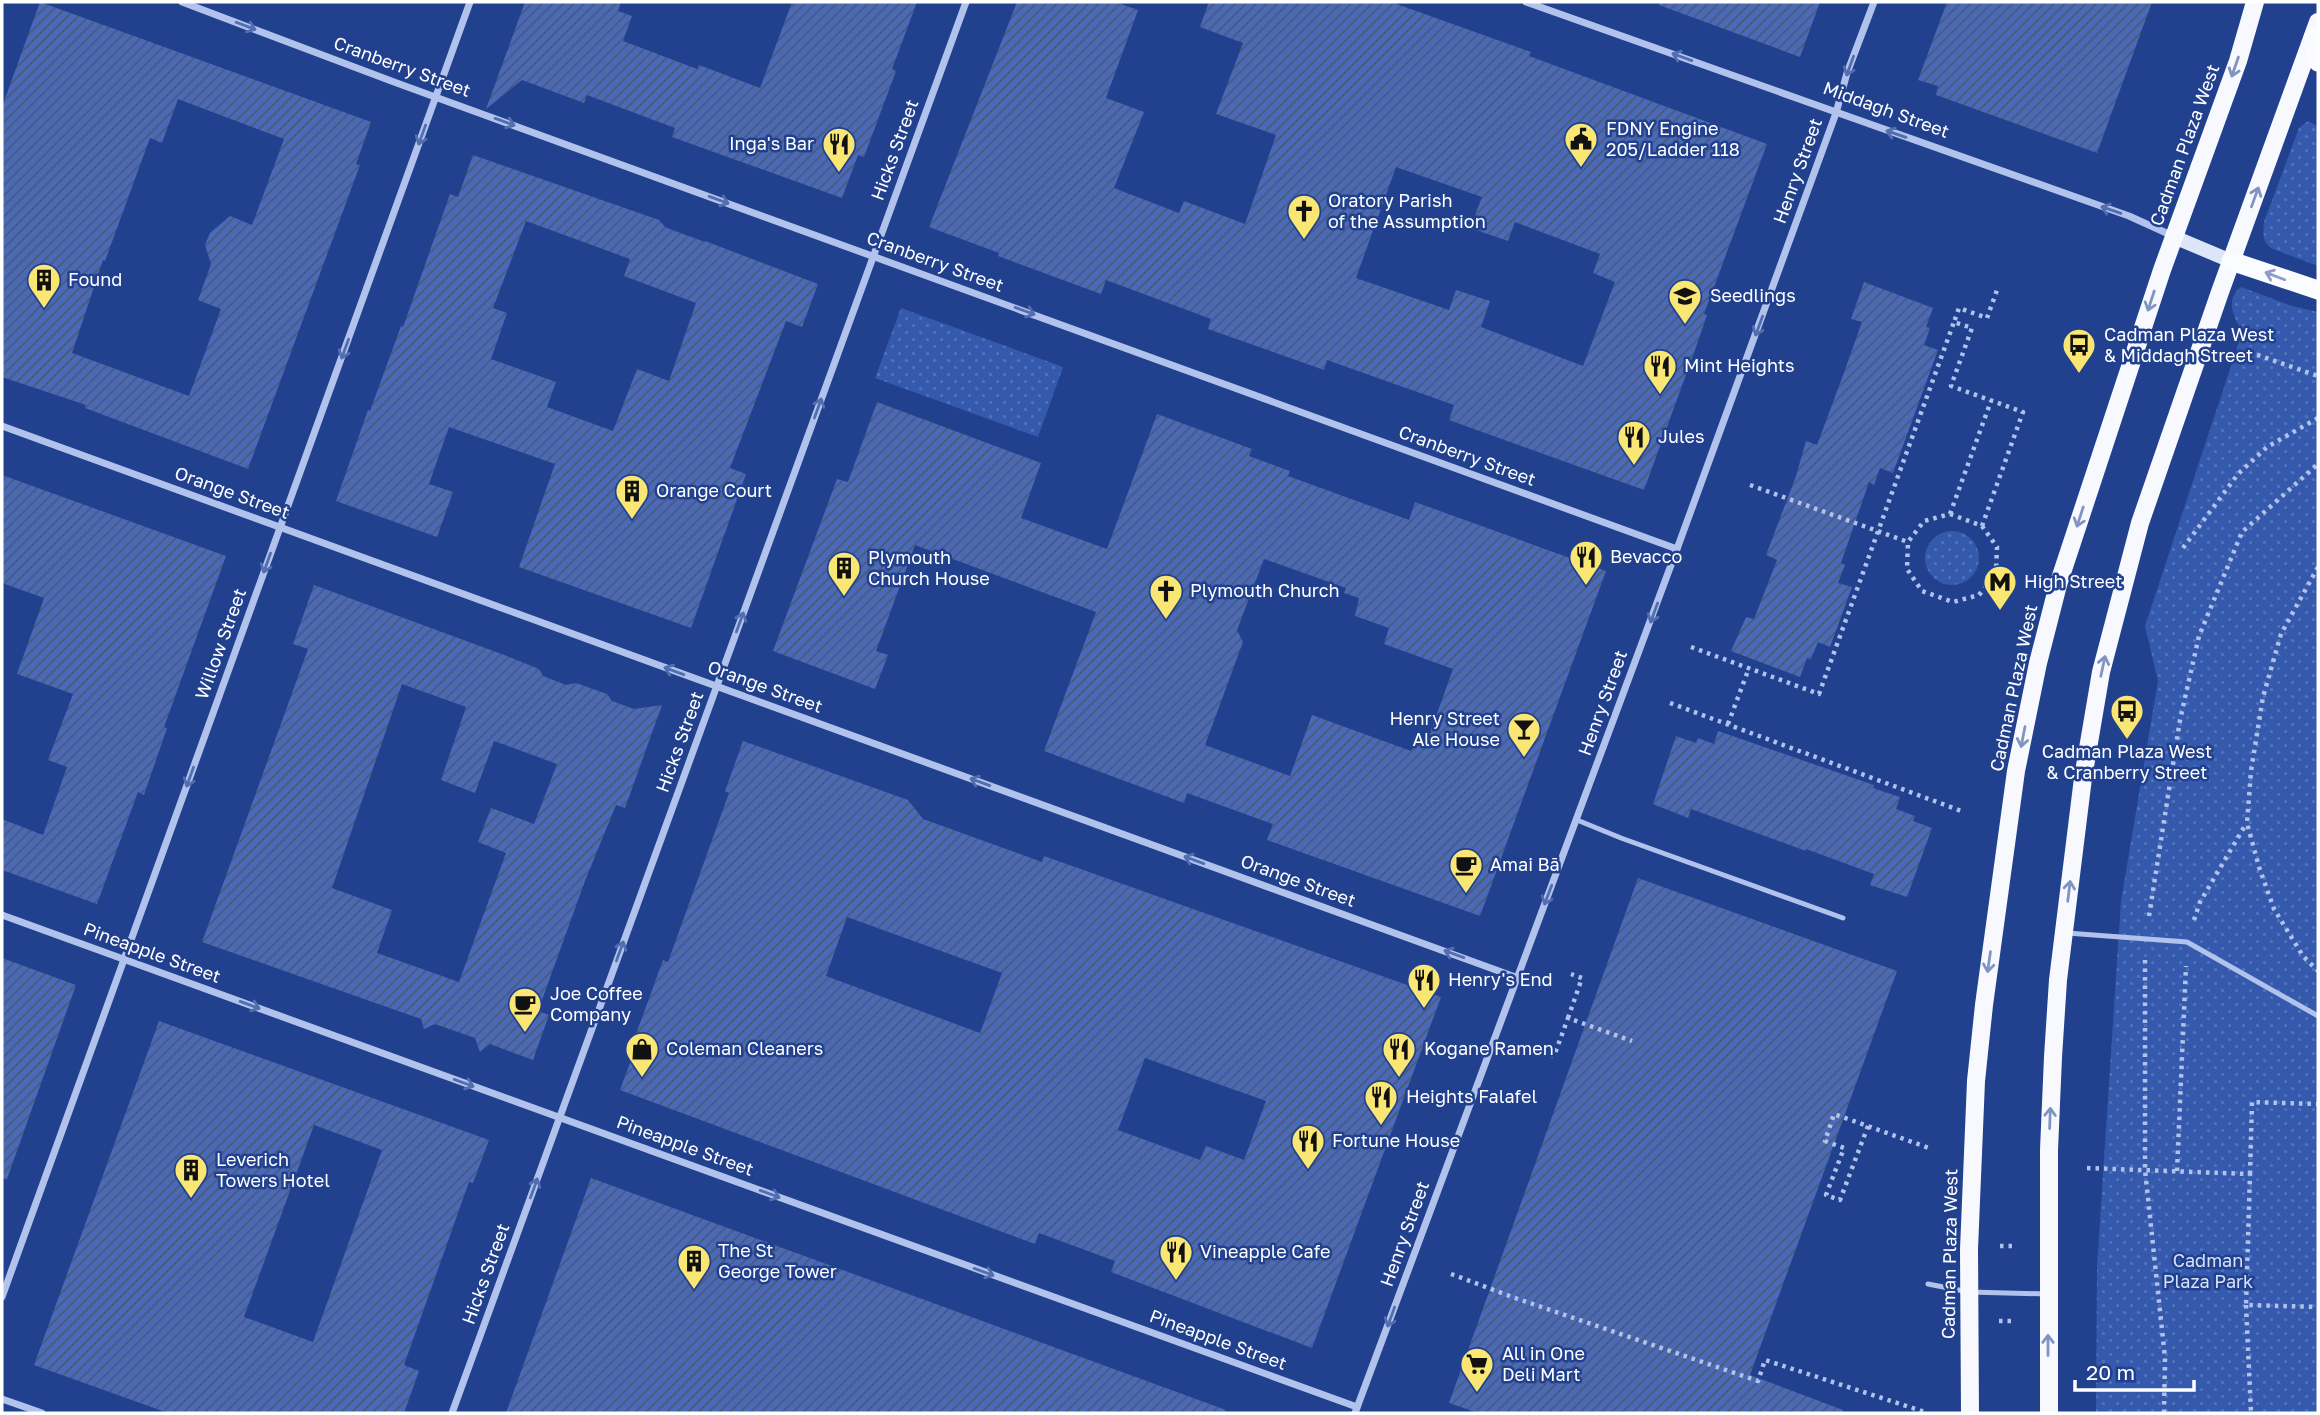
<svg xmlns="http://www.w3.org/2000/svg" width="2320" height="1415" viewBox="0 0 2320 1415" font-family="'Golos Text',sans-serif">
<defs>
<pattern id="park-dots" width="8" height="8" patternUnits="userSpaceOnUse" patternTransform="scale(1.75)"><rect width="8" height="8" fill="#355aad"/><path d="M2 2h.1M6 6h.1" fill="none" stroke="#5373b9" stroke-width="1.8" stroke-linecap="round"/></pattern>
<pattern id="building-hatch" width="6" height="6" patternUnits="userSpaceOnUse" patternTransform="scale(1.75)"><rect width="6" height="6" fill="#4a6ab7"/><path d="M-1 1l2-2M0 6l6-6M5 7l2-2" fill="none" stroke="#4b5877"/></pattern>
</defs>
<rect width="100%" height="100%" fill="#21418f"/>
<!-- park -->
<g fill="url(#park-dots)">
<path d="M 2308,121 L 2318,127 L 2318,266 L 2273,249 C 2262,243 2263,234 2264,222 L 2299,128 Z"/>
<path d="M 2241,287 L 2292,306 L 2318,312 L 2318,1413 L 2096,1413 L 2097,1267 L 2121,901 L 2158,681 L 2145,626 L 2242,333 C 2235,318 2224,300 2241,287 Z"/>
<polygon points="901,308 1063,367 1038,437 875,378"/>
<circle cx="1952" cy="558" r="27"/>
</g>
<!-- building -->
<g fill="url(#building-hatch)" fill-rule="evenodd">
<path d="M 40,2 L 371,122 L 356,164 L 360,165 L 248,469 L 85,408 L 86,405 L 2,377 L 2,107 ZM 178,99 L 284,139 L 252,225 L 230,216 L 210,233 L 205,245 L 211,264 L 198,300 L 221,309 L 189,396 L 72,353 L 103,260 L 105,261 L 150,138 L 162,143 Z"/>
<polygon points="525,2 621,2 618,11 632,16 623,41 697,69 699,65 760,88 792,2 917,2 892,69 896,71 864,157 858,155 842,198 672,137 675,128 587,95 584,103 522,80 486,109"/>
<path d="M 1017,2 L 1115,2 L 1138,10 L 1106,98 L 1144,112 L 1114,188 L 1179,213 L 1184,201 L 1245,224 L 1276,135 L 1216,114 L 1243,43 L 1200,27 L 1209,2 L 1391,2 L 1531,52 L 1529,56 L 1767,144 L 1704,314 L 1707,315 L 1695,350 L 1644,490 L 1449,420 L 1454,405 L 1327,360 L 1324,370 L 1208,329 L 1211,319 L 1106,280 L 1101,294 L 998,256 L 999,253 L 929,227 ZM 1396,167 L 1482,197 L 1470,228 L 1508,241 L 1515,222 L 1600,254 L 1593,273 L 1615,282 L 1583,366 L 1481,327 L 1490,301 L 1456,290 L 1449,310 L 1356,278 Z"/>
<polygon points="1659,2 1820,2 1800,57 1659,5"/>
<polygon points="1947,2 2152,2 2097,153 1936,95 1938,86 1918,80"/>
<path d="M 473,155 L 659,220 L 665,227 L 675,231 L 705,242 L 705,241 L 818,284 L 802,327 L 786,321 L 730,468 L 746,474 L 691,628 L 519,567 L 555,464 L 449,427 L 429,484 L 453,492 L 437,537 L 336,501 L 368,410 L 370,411 L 401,326 L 403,327 L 450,194 L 458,197 ZM 526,221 L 630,259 L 624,276 L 696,303 L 669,381 L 637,369 L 613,431 L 547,407 L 556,382 L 491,359 L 507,313 L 493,308 Z"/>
<polygon points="1864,282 1933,308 1926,327 1930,328 1924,345 1938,350 1893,473 1880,468 1874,485 1869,482 1841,563 1845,565 1838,583 1852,587 1830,647 1818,642 1811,659 1807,658 1800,677 1731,651 1746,617 1754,619 1777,560 1766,555 1796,476 1806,441 1817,445 1842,378 1862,322 1851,319"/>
<path d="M 877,402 L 1041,463 L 1021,518 L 1107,549 L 1157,414 L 1252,449 L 1249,456 L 1290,471 L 1288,476 L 1409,520 L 1415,502 L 1606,571 L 1480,916 L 1267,840 L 1273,824 L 1187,793 L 1184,803 L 1044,751 L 1096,612 L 915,545 L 876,651 L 888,655 L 875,689 L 773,651 L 837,479 L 848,482 ZM 1264,559 L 1346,588 L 1344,593 L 1359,598 L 1355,616 L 1389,628 L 1384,644 L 1453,669 L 1425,747 L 1414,743 L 1411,751 L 1312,715 L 1290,776 L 1205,745 L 1243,642 L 1237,630 Z"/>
<polygon points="2,475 226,556 164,727 167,728 144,795 138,792 97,904 2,870 2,819 43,835 67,767 48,760 73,694 17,674 44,598 2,583"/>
<path d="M 314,585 L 507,656 L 539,669 L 543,676 L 566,685 L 576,683 L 607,694 L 612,701 L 634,709 L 662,705 L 625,808 L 616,805 L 585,881 L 538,1011 L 549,1015 L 533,1060 L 490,1044 L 480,1052 L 475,1038 L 435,1024 L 424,1029 L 421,1019 L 202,942 L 308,649 L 293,644 ZM 402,684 L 466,707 L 441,780 L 475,793 L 494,741 L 557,764 L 534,824 L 491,808 L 478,842 L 506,853 L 459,982 L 377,953 L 392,910 L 332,888 Z"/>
<polygon points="1718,731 1874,785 1873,788 1900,797 1896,809 1915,816 1913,821 1932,828 1907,897 1870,885 1874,874 1806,849 1806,851 1691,809 1688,818 1653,804 1676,736 1696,743 1698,738 1714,744"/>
<path d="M 743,741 L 908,800 L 923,819 L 1042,862 L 1044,856 L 1441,997 L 1312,1348 L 1111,1272 L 1115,1261 L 1039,1233 L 1035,1244 L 620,1090 L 640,1036 L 636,1034 L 663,960 L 668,962 L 729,793 L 725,791 ZM 847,917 L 1002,973 L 980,1033 L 826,976 ZM 1145,1058 L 1266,1101 L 1244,1160 L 1206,1146 L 1200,1160 L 1118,1130 Z"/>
<polygon points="1638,878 1897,971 1750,1375 1843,1410 1843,1413 1478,1413 1449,1403"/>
<polygon points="2,958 76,985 7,1179 2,1178"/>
<path d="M 159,1021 L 489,1140 L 473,1183 L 469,1182 L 404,1365 L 419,1371 L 404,1413 L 168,1413 L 34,1365 ZM 314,1125 L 382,1150 L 313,1342 L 244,1317 Z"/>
<polygon points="591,1178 1226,1410 1226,1413 506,1413"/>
</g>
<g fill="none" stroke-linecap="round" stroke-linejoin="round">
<!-- path -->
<g stroke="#b1c3ec" stroke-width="4.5" stroke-dasharray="3.5 5" stroke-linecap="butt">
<polyline points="2249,352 2318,376"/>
<polyline points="1750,485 1908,542"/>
<polygon points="1950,514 1982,526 1997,547 1996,574 1979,595 1953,602 1922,591 1907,569 1908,542 1924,521"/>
<polyline points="1950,514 1991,401"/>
<polyline points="1982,526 2023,412 1951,386 1972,328 1954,322 1959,308 1987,318 1997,290"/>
<polyline points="2183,548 2238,474 2267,447 2318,418"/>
<polyline points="2318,567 2281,634 2263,697 2251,771 2247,823 2259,867 2274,909 2303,956 2318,971"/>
<polyline points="1996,574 2011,579"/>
<polyline points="1691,647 1819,694 1954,322"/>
<polyline points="1670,703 1964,812"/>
<polyline points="1728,724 1749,668"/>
<polyline points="2149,916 2180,720 2199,636 2242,532 2318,464"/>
<polyline points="2194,920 2200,902 2246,824"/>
<polyline points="2145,960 2145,1170 2165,1358 2164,1413"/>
<polyline points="1568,1018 1582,978 1571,974"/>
<polyline points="1542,1052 1554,1056 1568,1018 1632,1041"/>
<polyline points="1868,1126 1840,1200 1826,1195 1844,1148 1825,1141 1834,1114 1929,1148"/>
<polyline points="2087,1168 2250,1174 2246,1305 2318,1307"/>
<polyline points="2177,1171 2186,966"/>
<polyline points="2250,1174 2252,1102 2318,1104"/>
<polyline points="2000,1246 2015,1246"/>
<polyline points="1451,1274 1518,1299 1758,1381 1765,1360 1928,1413"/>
<polyline points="2246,1305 2251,1413"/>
<polyline points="1999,1321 2014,1321"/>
</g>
<!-- service -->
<g stroke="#b1c3ec" stroke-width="5">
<polyline points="1577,820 1621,838 1843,918"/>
<polyline points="2067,933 2187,942 2318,1016"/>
<polyline points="1928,1284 1969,1292 2047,1294"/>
</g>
<!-- minor -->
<g stroke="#b1c3ec" stroke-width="7">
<polyline points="182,2 394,82 1677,549"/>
<polyline points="1526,2 2129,216 2173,236"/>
<polyline points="2,426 1518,978"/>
<polyline points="2,915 1357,1407"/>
<polyline points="2,1297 470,2"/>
<polyline points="2,1399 42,1413"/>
<polyline points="452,1413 966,2"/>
<polyline points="1355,1413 1677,549 1836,113 1847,73 1874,2"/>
</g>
<!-- secondary -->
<polyline stroke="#dde5f9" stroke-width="14" points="2174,237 2231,261"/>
<!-- primary -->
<g stroke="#f7f9ff" stroke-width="18">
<polyline points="1970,1413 1969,1249 1976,1081 1984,1005 2016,771 2038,663 2058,585 2162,270 2238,61 2255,2"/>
<polyline points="2049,1413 2049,1150 2053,1057 2058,980 2083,778 2101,672 2140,523 2220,292 2318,22"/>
</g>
<!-- trunk -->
<g stroke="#fbfcff" stroke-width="19">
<polyline points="2313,38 2318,62"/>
<polyline points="2231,261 2318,290"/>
</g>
</g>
<!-- one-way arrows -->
<defs><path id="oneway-shaft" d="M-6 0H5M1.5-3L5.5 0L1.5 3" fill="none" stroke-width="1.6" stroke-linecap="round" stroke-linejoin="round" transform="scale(1.75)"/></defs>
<g stroke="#536eb0">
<use href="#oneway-shaft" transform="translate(246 26) rotate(21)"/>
<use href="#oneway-shaft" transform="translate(1682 57) rotate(-160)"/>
<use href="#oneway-shaft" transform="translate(1850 66) rotate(110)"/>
<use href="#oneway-shaft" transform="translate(505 122) rotate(20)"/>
<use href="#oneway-shaft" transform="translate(1896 134) rotate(-161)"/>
<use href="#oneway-shaft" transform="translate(422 135) rotate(110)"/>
<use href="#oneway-shaft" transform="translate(719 200) rotate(20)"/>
<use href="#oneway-shaft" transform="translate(2111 210) rotate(-161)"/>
<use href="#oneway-shaft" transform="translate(1025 311) rotate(20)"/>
<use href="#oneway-shaft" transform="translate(1759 326) rotate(110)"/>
<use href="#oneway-shaft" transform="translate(345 349) rotate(110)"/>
<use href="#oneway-shaft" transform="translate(818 408) rotate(-70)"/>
<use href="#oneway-shaft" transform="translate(267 563) rotate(110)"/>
<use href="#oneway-shaft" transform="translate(1654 613) rotate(110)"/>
<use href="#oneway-shaft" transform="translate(740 622) rotate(-70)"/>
<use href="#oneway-shaft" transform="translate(674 671) rotate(-160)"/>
<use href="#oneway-shaft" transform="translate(190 777) rotate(110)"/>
<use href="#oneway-shaft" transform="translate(980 782) rotate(-160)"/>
<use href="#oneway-shaft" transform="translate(1194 860) rotate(-160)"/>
<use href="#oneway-shaft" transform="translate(1548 895) rotate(111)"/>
<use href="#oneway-shaft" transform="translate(620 951) rotate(-70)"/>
<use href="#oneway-shaft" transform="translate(1454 954) rotate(-160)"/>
<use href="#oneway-shaft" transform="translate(250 1005) rotate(20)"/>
<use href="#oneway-shaft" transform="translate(464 1083) rotate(20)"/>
<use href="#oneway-shaft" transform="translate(534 1188) rotate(-70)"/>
<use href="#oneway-shaft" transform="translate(770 1194) rotate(20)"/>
<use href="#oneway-shaft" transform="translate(984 1272) rotate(20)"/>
<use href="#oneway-shaft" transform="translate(1391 1317) rotate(110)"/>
</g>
<g stroke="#8194c1">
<use href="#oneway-shaft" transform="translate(2235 67) rotate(109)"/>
<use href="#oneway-shaft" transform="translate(2255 197) rotate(-70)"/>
<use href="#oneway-shaft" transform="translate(2151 301) rotate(108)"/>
<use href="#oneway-shaft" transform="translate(2080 517) rotate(108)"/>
<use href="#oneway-shaft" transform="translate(2103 666) rotate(-78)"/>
<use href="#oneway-shaft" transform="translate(2023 737) rotate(101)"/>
<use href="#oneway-shaft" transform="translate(2069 891) rotate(-83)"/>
<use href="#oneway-shaft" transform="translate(1989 962) rotate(98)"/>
<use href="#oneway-shaft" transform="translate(2050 1118) rotate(-88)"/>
<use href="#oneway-shaft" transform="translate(2048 1345) rotate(-90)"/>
</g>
<use stroke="#8e9ec7" href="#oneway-shaft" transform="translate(2275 276) rotate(-159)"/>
<!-- icons -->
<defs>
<symbol id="civic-pin" viewBox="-11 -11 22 30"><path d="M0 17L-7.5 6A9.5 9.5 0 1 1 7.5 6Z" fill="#f9e673" stroke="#21418f"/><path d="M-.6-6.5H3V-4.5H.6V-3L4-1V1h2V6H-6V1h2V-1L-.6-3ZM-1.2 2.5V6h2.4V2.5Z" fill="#111"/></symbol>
<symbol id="restaurant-pin" viewBox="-11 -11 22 30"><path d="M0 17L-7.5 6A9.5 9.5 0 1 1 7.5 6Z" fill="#f9e673" stroke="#21418f"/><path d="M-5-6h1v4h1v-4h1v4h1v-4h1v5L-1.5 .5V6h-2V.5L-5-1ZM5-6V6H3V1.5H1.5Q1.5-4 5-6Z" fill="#111"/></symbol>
<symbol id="church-pin" viewBox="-11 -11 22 30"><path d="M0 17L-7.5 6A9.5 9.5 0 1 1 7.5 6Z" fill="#f9e673" stroke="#21418f"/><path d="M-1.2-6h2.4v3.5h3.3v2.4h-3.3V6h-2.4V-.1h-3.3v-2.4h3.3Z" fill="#111"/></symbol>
<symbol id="building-pin" viewBox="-11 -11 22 30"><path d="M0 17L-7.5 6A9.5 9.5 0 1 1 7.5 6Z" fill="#f9e673" stroke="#21418f"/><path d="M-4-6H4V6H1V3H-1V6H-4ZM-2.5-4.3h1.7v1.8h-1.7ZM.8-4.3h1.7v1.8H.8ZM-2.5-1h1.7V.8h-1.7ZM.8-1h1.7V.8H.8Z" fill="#111"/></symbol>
<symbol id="school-pin" viewBox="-11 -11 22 30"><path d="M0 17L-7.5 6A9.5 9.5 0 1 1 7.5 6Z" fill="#f9e673" stroke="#21418f"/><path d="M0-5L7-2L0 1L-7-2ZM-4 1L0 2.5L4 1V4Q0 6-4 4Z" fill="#111"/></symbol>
<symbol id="bus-pin" viewBox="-11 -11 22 30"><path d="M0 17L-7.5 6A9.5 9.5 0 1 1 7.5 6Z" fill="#f9e673" stroke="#21418f"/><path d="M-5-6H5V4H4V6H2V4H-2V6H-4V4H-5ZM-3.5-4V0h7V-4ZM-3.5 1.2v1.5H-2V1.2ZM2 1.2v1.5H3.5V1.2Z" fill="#111"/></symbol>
<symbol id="metro-pin" viewBox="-11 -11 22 30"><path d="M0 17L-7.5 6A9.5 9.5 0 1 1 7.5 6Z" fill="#f9e673" stroke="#21418f"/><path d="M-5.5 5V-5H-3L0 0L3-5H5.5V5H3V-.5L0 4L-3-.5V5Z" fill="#111"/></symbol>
<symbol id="bar-pin" viewBox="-11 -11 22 30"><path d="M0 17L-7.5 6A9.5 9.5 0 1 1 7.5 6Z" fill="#f9e673" stroke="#21418f"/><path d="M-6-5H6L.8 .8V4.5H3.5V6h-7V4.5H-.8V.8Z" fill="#111"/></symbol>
<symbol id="cafe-pin" viewBox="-11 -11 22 30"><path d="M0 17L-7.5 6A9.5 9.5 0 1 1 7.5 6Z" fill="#f9e673" stroke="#21418f"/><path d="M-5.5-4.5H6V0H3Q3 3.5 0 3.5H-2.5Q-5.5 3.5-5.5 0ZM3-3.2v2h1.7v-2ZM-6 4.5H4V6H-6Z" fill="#111"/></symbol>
<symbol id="shop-pin" viewBox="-11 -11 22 30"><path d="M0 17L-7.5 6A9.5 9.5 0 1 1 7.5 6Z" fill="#f9e673" stroke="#21418f"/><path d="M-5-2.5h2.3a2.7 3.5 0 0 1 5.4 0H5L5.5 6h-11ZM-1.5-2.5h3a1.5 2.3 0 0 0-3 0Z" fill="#111"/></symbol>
<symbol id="supermarket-pin" viewBox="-11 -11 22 30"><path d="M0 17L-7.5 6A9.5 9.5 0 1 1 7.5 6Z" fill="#f9e673" stroke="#21418f"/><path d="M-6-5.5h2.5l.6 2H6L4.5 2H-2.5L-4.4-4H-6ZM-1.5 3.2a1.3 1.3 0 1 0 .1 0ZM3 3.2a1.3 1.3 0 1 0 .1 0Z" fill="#111"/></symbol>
</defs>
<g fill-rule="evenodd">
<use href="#civic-pin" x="1562" y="120" width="38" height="52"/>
<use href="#restaurant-pin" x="820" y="125" width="38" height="52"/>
<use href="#church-pin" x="1285" y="192" width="38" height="52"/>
<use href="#building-pin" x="25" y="261" width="38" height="52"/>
<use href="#school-pin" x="1666" y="277" width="38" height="52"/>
<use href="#bus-pin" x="2060" y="326" width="38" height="52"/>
<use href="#restaurant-pin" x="1641" y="347" width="38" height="52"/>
<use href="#restaurant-pin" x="1615" y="418" width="38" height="52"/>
<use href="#building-pin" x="613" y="472" width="38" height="52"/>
<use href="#restaurant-pin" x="1567" y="538" width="38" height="52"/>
<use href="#building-pin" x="825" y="549" width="38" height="52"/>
<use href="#metro-pin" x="1981" y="563" width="38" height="52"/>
<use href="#church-pin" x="1147" y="572" width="38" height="52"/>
<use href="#bus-pin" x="2108" y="692" width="38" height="52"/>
<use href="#bar-pin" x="1505" y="710" width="38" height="52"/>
<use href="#cafe-pin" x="1447" y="846" width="38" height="52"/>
<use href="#restaurant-pin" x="1405" y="961" width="38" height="52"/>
<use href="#cafe-pin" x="506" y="985" width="38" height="52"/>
<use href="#shop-pin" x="623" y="1030" width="38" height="52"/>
<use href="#restaurant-pin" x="1380" y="1030" width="38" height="52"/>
<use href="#restaurant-pin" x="1362" y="1078" width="38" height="52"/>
<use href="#restaurant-pin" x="1289" y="1122" width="38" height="52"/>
<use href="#building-pin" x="172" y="1151" width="38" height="52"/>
<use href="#restaurant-pin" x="1157" y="1233" width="38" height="52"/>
<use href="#building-pin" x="675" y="1242" width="38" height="52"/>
<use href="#supermarket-pin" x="1458" y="1345" width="38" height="52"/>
</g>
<g text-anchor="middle" stroke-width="5" stroke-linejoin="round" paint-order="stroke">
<!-- street labels -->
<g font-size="18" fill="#fff" stroke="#21418f">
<text transform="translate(402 67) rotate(20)" y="6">Cranberry Street</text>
<text transform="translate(1886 110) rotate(20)" y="6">Middagh Street</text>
<text transform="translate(2185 145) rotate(-70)" y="6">Cadman Plaza West</text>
<text transform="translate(895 150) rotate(-70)" y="6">Hicks Street</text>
<text transform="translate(1798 171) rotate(-70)" y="6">Henry Street</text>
<text transform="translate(935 262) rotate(20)" y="6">Cranberry Street</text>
<text transform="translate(1467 456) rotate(20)" y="6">Cranberry Street</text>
<text transform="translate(232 493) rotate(20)" y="6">Orange Street</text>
<text transform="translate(221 644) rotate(-70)" y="6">Willow Street</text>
<text transform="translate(765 687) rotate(20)" y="6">Orange Street</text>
<text transform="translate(2014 688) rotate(-78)" y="6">Cadman Plaza West</text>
<text transform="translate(1603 703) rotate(-70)" y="6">Henry Street</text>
<text transform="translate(680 742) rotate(-70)" y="6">Hicks Street</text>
<text transform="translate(1298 881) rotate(20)" y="6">Orange Street</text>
<text transform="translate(152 953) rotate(20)" y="6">Pineapple Street</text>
<text transform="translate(685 1146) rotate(20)" y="6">Pineapple Street</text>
<text transform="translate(1405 1234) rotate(-70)" y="6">Henry Street</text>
<text transform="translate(1950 1254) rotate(-89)" y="6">Cadman Plaza West</text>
<text transform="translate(486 1274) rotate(-70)" y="6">Hicks Street</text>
<text transform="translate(1218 1340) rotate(20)" y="6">Pineapple Street</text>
</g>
<!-- poi labels -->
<g font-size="18" fill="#fff" stroke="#21418f" text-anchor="start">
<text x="1606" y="135">FDNY Engine<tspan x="1606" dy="21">205/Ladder 118</tspan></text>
<text x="814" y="150" text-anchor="end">Inga's Bar</text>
<text x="1328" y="207">Oratory Parish<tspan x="1328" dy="21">of the Assumption</tspan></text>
<text x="68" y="286">Found</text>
<text x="1710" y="302">Seedlings</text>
<text x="2104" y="341">Cadman Plaza West<tspan x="2104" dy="21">&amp; Middagh Street</tspan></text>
<text x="1684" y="372">Mint Heights</text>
<text x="1658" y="443">Jules</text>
<text x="656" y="497">Orange Court</text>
<text x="1610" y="563">Bevacco</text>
<text x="868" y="564">Plymouth<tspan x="868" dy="21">Church House</tspan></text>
<text x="2024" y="588">High Street</text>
<text x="1190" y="597">Plymouth Church</text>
<text x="1500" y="725" text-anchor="end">Henry Street<tspan x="1500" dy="21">Ale House</tspan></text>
<text x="2127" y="758" text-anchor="middle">Cadman Plaza West<tspan x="2127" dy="21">&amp; Cranberry Street</tspan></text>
<text x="1490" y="871">Amai Bā</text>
<text x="1448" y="986">Henry's End</text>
<text x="550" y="1000">Joe Coffee<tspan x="550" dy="21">Company</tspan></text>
<text x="666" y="1055">Coleman Cleaners</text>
<text x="1424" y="1055">Kogane Ramen</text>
<text x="1406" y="1103">Heights Falafel</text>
<text x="1332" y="1147">Fortune House</text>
<text x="216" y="1166">Leverich<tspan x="216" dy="21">Towers Hotel</tspan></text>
<text x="718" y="1257">The St<tspan x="718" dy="21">George Tower</tspan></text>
<text x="1200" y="1258">Vineapple Cafe</text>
<text x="1502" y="1360">All in One<tspan x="1502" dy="21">Deli Mart</tspan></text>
</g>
<!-- park labels -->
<g font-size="18" fill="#d7e1f9" stroke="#21418f">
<text x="2208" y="1267">Cadman<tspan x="2208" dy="21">Plaza Park</tspan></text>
</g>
</g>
<!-- border -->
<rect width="2320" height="1415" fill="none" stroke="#ffffff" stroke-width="7"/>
<!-- scale -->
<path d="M2075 1380v10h119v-10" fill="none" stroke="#ffffff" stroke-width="3.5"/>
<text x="2086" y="1380" font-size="21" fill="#ffffff" stroke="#21418f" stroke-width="5" paint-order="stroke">20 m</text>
</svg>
